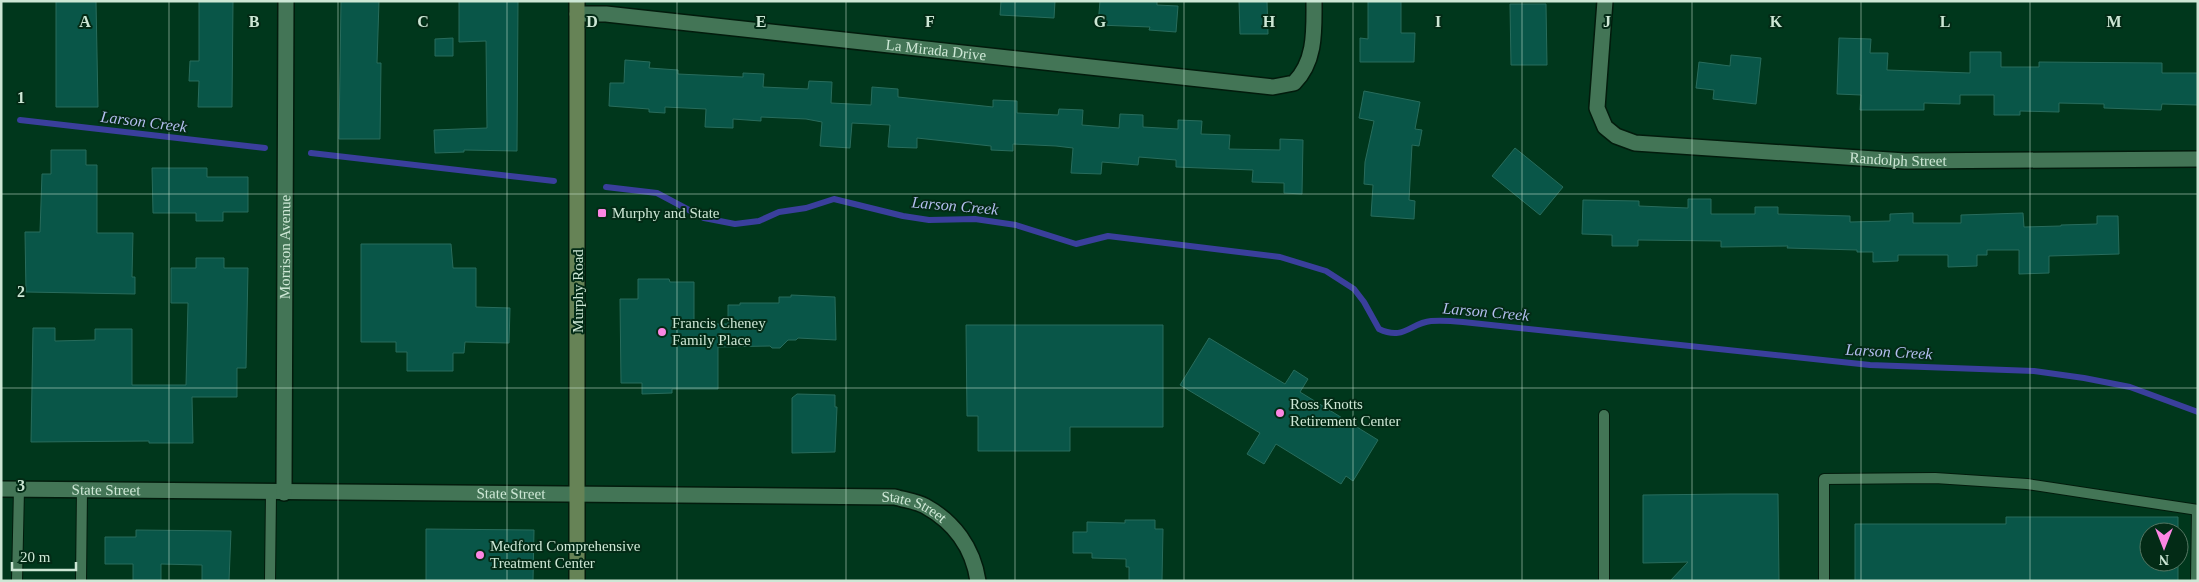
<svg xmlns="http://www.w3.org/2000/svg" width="2199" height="582" viewBox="0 0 2199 582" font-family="'Times New Roman',serif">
<rect width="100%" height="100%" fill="#00371c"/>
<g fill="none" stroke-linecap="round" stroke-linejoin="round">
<!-- stream -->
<g stroke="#3a3f9c" stroke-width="6">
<polyline points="20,120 265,148"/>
<polyline points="311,153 554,181"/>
<path d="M 606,187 L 657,193 L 704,218 L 735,224 L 759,221 L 779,212 L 806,208 L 834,199 L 903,216 L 929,220 L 975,219 L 1016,225 L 1076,244 L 1108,236 L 1280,257 L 1326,271 L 1354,289 L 1364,302 L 1379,329 C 1404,341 1410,323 1431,321 C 1442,320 1453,321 1463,322 L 1870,365 L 2034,371 L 2084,378 L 2130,387 L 2198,412"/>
</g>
</g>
<!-- building -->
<g fill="#095648" stroke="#286c5c">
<polygon points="56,1 96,1 98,107 56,107"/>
<polygon points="199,1 233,1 232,107 198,107 199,81 189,81 190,61 199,61"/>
<polygon points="341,1 379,1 377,63 381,63 380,139 339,139"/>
<polygon points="459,1 518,1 517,151 464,150 464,152 435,153 434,130 487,128 486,41 459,42"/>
<polygon points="1001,1 1055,1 1054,18 1000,15"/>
<polygon points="1100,1 1157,1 1157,5 1178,6 1176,32 1149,30 1150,27 1098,25"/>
<polygon points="1239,1 1267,1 1268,34 1240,34"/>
<polygon points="1368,1 1401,1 1401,33 1415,33 1414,62 1360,62 1360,38 1368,39"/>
<polygon points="1510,4 1546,4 1547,65 1511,65"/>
<polygon points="453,38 453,56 435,56 435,39"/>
<polygon points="1839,38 1871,39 1870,53 1888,53 1887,70 1970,73 1970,52 2001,52 2001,67 2039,67 2039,62 2162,63 2162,73 2198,73 2198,105 2162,104 2161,110 2104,108 2104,104 2059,103 2059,112 2020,111 2020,115 1994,115 1994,95 1960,95 1960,104 1924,103 1924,110 1860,110 1861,95 1837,94"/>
<polygon points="1731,55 1761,58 1756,104 1713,99 1714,90 1696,88 1699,62 1730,66"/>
<polygon points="625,60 650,62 649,68 678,70 678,74 743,77 743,73 764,74 763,87 808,89 809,81 832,82 831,103 871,105 872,87 898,89 898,97 993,107 993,100 1017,101 1017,113 1058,115 1059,109 1083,110 1082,125 1119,128 1120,114 1143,115 1143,127 1178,129 1178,120 1202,121 1201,134 1230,135 1229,149 1280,150 1280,139 1303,140 1302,194 1284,193 1284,183 1252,182 1253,170 1176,167 1176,160 1139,157 1138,165 1102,162 1101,174 1071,173 1073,148 1056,146 1013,144 1013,151 991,150 991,146 917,138 917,148 888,147 890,125 852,123 850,148 820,146 822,122 806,119 761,117 761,121 733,119 733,128 705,127 706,109 665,107 665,113 649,112 649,109 609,106 610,83 624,83"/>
<polygon points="1364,91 1420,102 1415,129 1422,130 1419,146 1412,145 1409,200 1415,201 1414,219 1371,216 1373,185 1364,184 1365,162 1374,121 1359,118"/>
<polygon points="1515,148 1563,187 1540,215 1492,176"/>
<polygon points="51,150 86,150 86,165 97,165 97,233 133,233 132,277 135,277 135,294 26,292 25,232 40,232 42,174 51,174"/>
<polygon points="152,168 207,168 207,177 248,177 248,212 223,212 223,221 196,221 196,213 153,213"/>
<polygon points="1688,199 1711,199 1711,214 1755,214 1755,207 1778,207 1778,214 1850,216 1850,222 1890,221 1890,214 1913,213 1913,223 1961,223 1961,215 2023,213 2024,227 2061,226 2061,225 2097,224 2097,216 2118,216 2119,254 2049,256 2049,273 2019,274 2019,250 1987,250 1987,255 1977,255 1977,266 1948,267 1948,255 1898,255 1898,261 1873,262 1873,252 1857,252 1857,250 1787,248 1788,246 1721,247 1721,241 1638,240 1638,246 1612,246 1612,235 1582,234 1583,200 1639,201 1639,206 1688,208"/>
<polygon points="361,244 451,244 453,268 476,268 476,307 510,308 509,343 465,342 464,353 453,353 453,371 407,371 407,352 396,352 396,342 361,342"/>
<polygon points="196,258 224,258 224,268 248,268 246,368 237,368 237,397 192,397 193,443 149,443 149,441 31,442 33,328 55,328 55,341 95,340 95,329 132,329 132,385 186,385 188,303 171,303 171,268 196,268"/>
<polygon points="638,279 669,279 670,282 694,282 694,324 728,324 728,305 740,305 740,303 779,303 779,297 791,297 791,295 835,297 836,340 798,338 796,340 788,340 780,348 772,348 770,346 718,347 718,389 672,389 672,393 642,394 642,383 621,383 620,299 638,299"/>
<polygon points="966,325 1163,325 1163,427 1070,427 1070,451 978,451 978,416 967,416"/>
<polygon points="1209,338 1285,384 1294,370 1308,379 1300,392 1378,440 1353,481 1346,476 1341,484 1276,444 1264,464 1247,454 1260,433 1180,385"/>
<polygon points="797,394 835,395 835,407 837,407 835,452 792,453 792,398"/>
<polygon points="1730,494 1778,494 1779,581 1670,581 1688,562 1643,563 1643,495"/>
<polygon points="2006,517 2178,517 2178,532 2149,532 2149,562 2178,562 2178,581 1855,581 1855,524 2006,524"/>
<polygon points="1125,520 1155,520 1155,529 1163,529 1162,581 1129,581 1129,567 1126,567 1126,559 1092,558 1092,553 1073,553 1073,532 1087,532 1087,522 1125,523"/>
<polygon points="426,529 534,530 533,581 426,581"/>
<polygon points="136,530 231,531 229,581 202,581 202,565 161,564 161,581 133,581 133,564 105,564 105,537 136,537"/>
</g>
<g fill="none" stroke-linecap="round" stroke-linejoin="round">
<defs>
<g id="lane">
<polyline points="17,581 19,489"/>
<polyline points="81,581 82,490"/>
<polyline points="270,581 271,492"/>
<polyline points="1604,581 1604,415"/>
<polyline points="1824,581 1824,479 1935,478 2027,484 2198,510"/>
<polyline points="2196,581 2197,510"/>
</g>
<g id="street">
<path id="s1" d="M 1605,1 L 1597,108 L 1605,127 L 1616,136 L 1635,143 L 1905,161 L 2198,159"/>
<path id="s2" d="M 577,14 L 606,14 L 1273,87 L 1294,83 C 1316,61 1314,30 1314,1"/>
<path id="s3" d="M 1,489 L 895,497 C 904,500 916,501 925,506 C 954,522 973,548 978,581"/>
<path id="s4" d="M 284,493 L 286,1"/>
</g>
<polyline id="secondary" points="577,1 577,581"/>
</defs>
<!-- lane casing -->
<use href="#lane" stroke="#021b0c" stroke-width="12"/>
<!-- street casing -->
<use href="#street" stroke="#021b0c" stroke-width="18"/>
<!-- secondary casing -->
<use href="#secondary" stroke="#021b0c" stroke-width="18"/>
<!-- lane -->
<use href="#lane" stroke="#437556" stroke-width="10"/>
<!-- street -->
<use href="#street" stroke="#437556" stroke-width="15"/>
<!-- secondary -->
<use href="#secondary" stroke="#668356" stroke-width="15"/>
</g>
<!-- grid -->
<path fill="none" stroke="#cde7d5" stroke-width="1" stroke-opacity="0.55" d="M 169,1 L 169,581M 338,1 L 338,581M 507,1 L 507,581M 677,1 L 677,581M 846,1 L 846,581M 1015,1 L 1015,581M 1184,1 L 1184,581M 1353,1 L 1353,581M 1522,1 L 1522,581M 1692,1 L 1692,581M 1861,1 L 1861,581M 2030,1 L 2030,581M 1,194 L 2198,194M 1,388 L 2198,388"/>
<!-- markers -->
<g fill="#fc86e3" stroke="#032b16" stroke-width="2">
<rect x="597" y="208" width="10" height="10" rx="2.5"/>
<circle cx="662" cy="332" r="5"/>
<circle cx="1280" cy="413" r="5"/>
<circle cx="480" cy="555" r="5"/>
</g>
<g text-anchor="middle" stroke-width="4" stroke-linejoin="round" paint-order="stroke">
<!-- street labels -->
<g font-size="15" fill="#cde7d5" stroke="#032b16">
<text dy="5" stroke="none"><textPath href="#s2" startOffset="361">La Mirada Drive</textPath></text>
<text dy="5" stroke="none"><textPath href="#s1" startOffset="426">Randolph Street</textPath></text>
<text dy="5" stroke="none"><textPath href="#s4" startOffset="246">Morrison Avenue</textPath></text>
<text transform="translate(578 291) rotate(-90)" y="5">Murphy Road</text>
<text dy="5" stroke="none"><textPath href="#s3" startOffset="105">State Street</textPath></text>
<text dy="5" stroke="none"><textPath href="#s3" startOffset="510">State Street</textPath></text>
<text dy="5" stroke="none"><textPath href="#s3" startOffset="915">State Street</textPath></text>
</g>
<!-- poi labels -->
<g font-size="15" fill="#cde7d5" stroke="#032b16" text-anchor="start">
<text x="612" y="218">Murphy and State</text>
<text x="672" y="328">Francis Cheney<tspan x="672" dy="17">Family Place</tspan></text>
<text x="1290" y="409">Ross Knotts<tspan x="1290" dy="17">Retirement Center</tspan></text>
<text x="490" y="551">Medford Comprehensive<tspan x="490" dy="17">Treatment Center</tspan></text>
</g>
<!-- water labels -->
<g font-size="16" font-style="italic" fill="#b4beef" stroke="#032b16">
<text transform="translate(144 121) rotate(7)" y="6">Larson Creek</text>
<text transform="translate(955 205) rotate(5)" y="6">Larson Creek</text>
<text transform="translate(1486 311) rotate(5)" y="6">Larson Creek</text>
<text transform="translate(1889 351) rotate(3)" y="6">Larson Creek</text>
</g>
</g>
<g font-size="16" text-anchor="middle" font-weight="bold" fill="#cde7d5" stroke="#032b16" stroke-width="4" stroke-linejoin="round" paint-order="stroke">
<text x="85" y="27">A</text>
<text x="254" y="27">B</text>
<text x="423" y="27">C</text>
<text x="592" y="27">D</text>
<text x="761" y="27">E</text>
<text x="930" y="27">F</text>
<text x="1100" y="27">G</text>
<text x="1269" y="27">H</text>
<text x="1438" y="27">I</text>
<text x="1607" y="27">J</text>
<text x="1776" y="27">K</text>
<text x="1945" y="27">L</text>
<text x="2114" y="27">M</text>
<text x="21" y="103">1</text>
<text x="21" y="297">2</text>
<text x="21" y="491">3</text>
</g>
<!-- border -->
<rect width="2199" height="582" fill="none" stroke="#cde7d5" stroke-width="5"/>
<!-- north arrow -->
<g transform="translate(2164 547) rotate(180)"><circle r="24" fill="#032b16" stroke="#547662"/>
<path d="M0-4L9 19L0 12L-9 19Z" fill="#fc86e3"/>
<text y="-8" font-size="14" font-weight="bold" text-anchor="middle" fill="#cde7d5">N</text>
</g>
<!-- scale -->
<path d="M12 562v8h64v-8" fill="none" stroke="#cde7d5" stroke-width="2.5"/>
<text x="20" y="562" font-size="15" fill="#cde7d5" stroke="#032b16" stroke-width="4" paint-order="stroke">20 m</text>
</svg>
